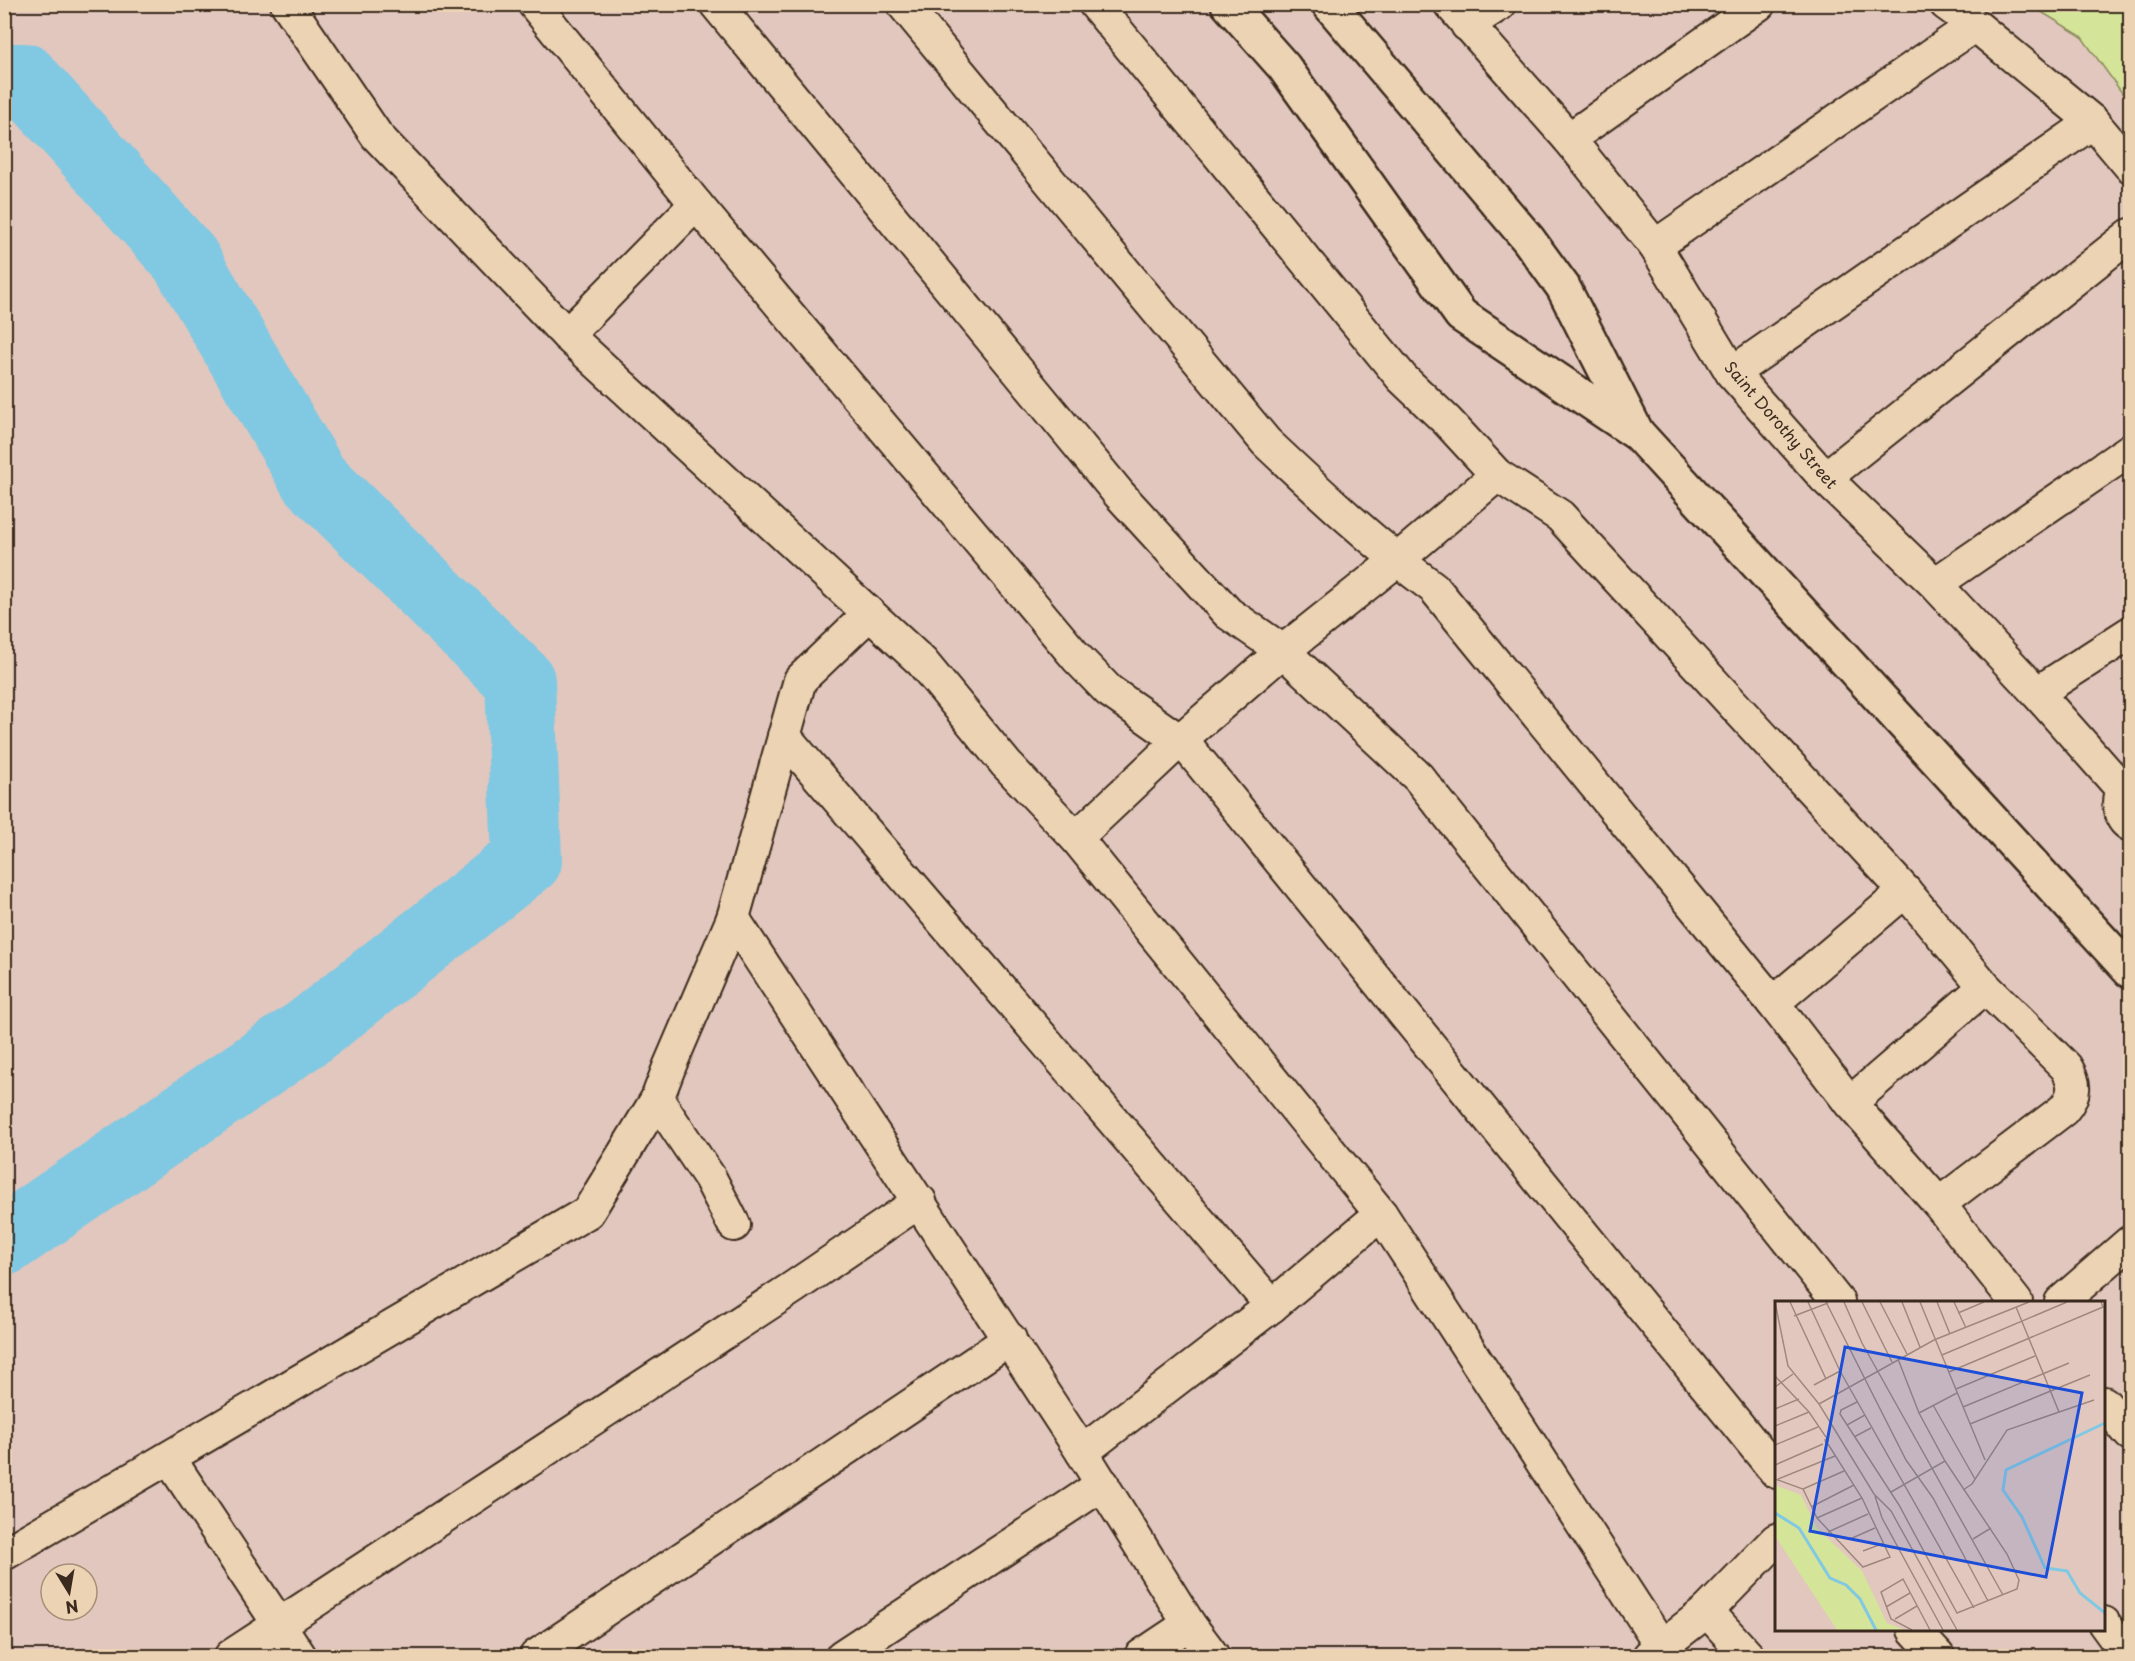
<svg xmlns="http://www.w3.org/2000/svg" width="2135" height="1661" viewBox="0 0 2135 1661" font-family="'Playpen Sans',sans-serif">
<rect width="100%" height="100%" fill="#e2c7be"/>
<filter id="ink" filterUnits="userSpaceOnUse"><feTurbulence type="fractalNoise" baseFrequency=".0167" numOctaves="2"/><feDisplacementMap in="SourceGraphic" scale="12" xChannelSelector="R" yChannelSelector="G"/><feConvolveMatrix kernelMatrix="1 2 1 2 8 2 1 2 1" color-interpolation-filters="sRGB"/></filter>
<g filter="url(#ink)">
<!-- green -->
<polygon fill="#d4e498" stroke="#88875b" stroke-width="1.5" points="2030,5 2130,5 2130,104 2081,36"/>
<g fill="none" stroke-linecap="round" stroke-linejoin="round">
<!-- river -->
<polyline stroke="#81c8e2" stroke-width="70" points="4,78 24,78 185,259 314,479 520,681 527,860 310,1031 4,1241"/>
<defs>
<g id="minor">
<polyline points="287,4 377,136 567,335 922,662 1006,764 1076,838 1381,1214 1662,1647"/>
<polyline points="534,4 696,204 1077,658 1109,691 1186,745 1776,1472"/>
<polyline points="716,4 1119,494 1228,613 1283,651 1418,777 1838,1302"/>
<path d="M 903,4 L 1266,442 C 1320,493 1374,544 1434,588 L 1773,1003 L 1850,1103 L 1939,1204 L 2016,1302"/>
<path d="M 1095,4 L 1402,378 L 1447,421 L 1497,475 L 1560,516 L 1905,891 L 1985,987 L 2066,1067 C 2076,1083 2076,1095 2063,1110 L 1939,1204"/>
<polyline points="1450,4 1569,139 1655,246 1732,373 1825,478 1935,584 2037,693 2122,789"/>
<polyline points="1946,4 1975,25 2093,122 2130,166"/>
<polyline points="1467,25 1500,4"/>
<polyline points="1569,139 1759,4"/>
<polyline points="1655,246 1975,25"/>
<polyline points="567,335 696,204"/>
<polyline points="1732,373 2093,122"/>
<polyline points="1825,478 2130,235"/>
<polyline points="1935,584 2130,450"/>
<polyline points="2037,693 2130,633"/>
<polyline points="784,736 1272,1306"/>
<path d="M 2130,782 C 2128,784 2125,786 2123,789 C 2116,799 2119,819 2130,825"/>
<polyline points="1076,838 1179,741 1283,651 1396,561 1497,475"/>
<polyline points="733,918 1082,1452 1189,1624 1213,1656"/>
<polyline points="1773,1003 1905,891"/>
<polyline points="657,1099 710,1178 734,1225"/>
<polyline points="1850,1103 1985,987"/>
<polyline points="2061,1302 2130,1242"/>
<polyline points="2104,1403 2130,1434"/>
<polyline points="1082,1452 1272,1306 1381,1214"/>
<polyline points="169,1458 300,1656"/>
<polyline points="4,1554 588,1212 657,1099 670,1065 733,918 800,680 869,614"/>
<polyline points="1707,1611 1748,1656"/>
<polyline points="2104,1623 2128,1656"/>
<polyline points="1914,1630 1938,1656"/>
<polyline points="231,1656 794,1287 920,1201"/>
<polyline points="536,1656 1010,1339"/>
<polyline points="842,1656 1103,1484"/>
<polyline points="1141,1656 1189,1624"/>
<polyline points="1649,1656 1707,1611 1776,1540"/>
</g>
<g id="tertiary">
<polyline points="1228,4 1284,67 1461,315 1638,434 2130,971"/>
<polyline points="1329,4 1528,239 1563,287 1637,433"/>
</g>
</defs>
<!-- minor casing -->
<use href="#minor" stroke="#3b2a1e" stroke-width="36"/>
<!-- tertiary casing -->
<use href="#tertiary" stroke="#3b2a1e" stroke-width="38"/>
<!-- minor -->
<use href="#minor" stroke="#ecd3b4" stroke-width="32"/>
<!-- tertiary -->
<use href="#tertiary" stroke="#ecd3b4" stroke-width="33"/>
</g>
</g>
<g text-anchor="middle" stroke-width="6" stroke-linejoin="round" paint-order="stroke">
<!-- street labels -->
<g font-size="16" fill="#3b2a1e" stroke="#ecd3b4">
<text transform="translate(1781 425) rotate(49)" y="6">Saint Dorothy Street</text>
</g>
</g>
<!-- overview -->
<g transform="translate(1775 1301)">
<rect width="330" height="330" fill="#e2c7be"/>
<path d="M 0,184 L 26,194 L 42,227 L 87,270 L 112,322 L 130,329 L 62,329 L 0,235 Z" fill="#d4e498"/>
<path fill="none" stroke="#81c8e2" stroke-width="3" d="M 330,122 L 231,169 L 228,189 L 247,216 L 270,267 L 292,270 L 305,292 L 330,312M 0,212 L 24,227 L 55,277 L 71,284 L 85,298 L 101,329"/>
<path fill="none" stroke="#9f887e" stroke-width="1.5" d="M 0,1 L 13,65 L 44,103 L 99,193 L 116,210 L 182,329M 15,1 L 51,78M 33,1 L 65,70 L 199,307M 51,1 L 131,159 L 158,197 L 213,300M 69,1 L 87,42 L 228,294M 87,1 L 117,61M 105,1 L 132,53M 127,1 L 145,46M 145,1 L 210,159M 162,1 L 175,33M 179,1 L 191,27M 241,6 L 284,111M 183,12 L 209,1M 19,15 L 53,2M 167,54 L 292,1M 174,71 L 328,6 L 326,1M 0,75 L 34,111 L 53,139 L 51,144 L 50,138M 39,84 L 65,70M 0,86 L 18,73M 181,88 L 260,55M 82,101 L 66,109 L 65,113 L 124,204 L 182,312 L 242,288 L 244,279 L 232,253 L 170,160 L 144,112 L 123,58M 44,103 L 159,39 L 254,1M 158,104 L 200,178M 188,106 L 294,62M 0,108 L 24,98M 144,112 L 182,92M 195,123 L 315,74M 72,124 L 90,114M 0,125 L 34,111M 79,136 L 96,127M 0,144 L 43,126M 0,164 L 48,143M 0,178 L 28,188 L 42,217 L 88,266 L 115,256 L 87,197 L 53,143M 3,178 L 60,155M 28,188 L 69,170M 188,189 L 197,183 L 232,129 L 319,99M 116,191 L 170,160M 100,195 L 107,217 L 168,329M 36,206 L 79,184M 42,217 L 87,197M 53,231 L 93,213M 75,238 L 100,227M 198,238 L 216,227M 88,250 L 109,242M 111,306 L 135,292M 120,318 L 142,305M 137,329 L 116,318 L 106,291 L 128,278 L 155,329"/>
<path fill="#1d4ed8" fill-opacity="0.15" stroke="#1d4ed8" stroke-width="3" d="M 70,46 L 307,92 L 271,276 L 35,230 Z"/>
<rect width="330" height="330" fill="none" stroke="#3b2a1e" stroke-width="3"/>
</g>
<!-- margin -->
<rect width="2135" height="1661" fill="none" stroke="#ecd3b4" stroke-width="24"/>
<rect x="12" y="12" width="2111" height="1637" fill="none" stroke="#3b2a1e" stroke-width="2" filter="url(#ink)"/>
<!-- north arrow -->
<g transform="translate(69 1592) rotate(169)"><circle r="28" fill="#ecd3b4" stroke="#a58f78" stroke-width="1.5"/>
<path d="M0-4.5L10 22L0 15L-10 22Z" fill="#3b2a1e"/>
<text y="-9" font-size="16" font-weight="bold" text-anchor="middle" fill="#3b2a1e">N</text>
</g>
</svg>
